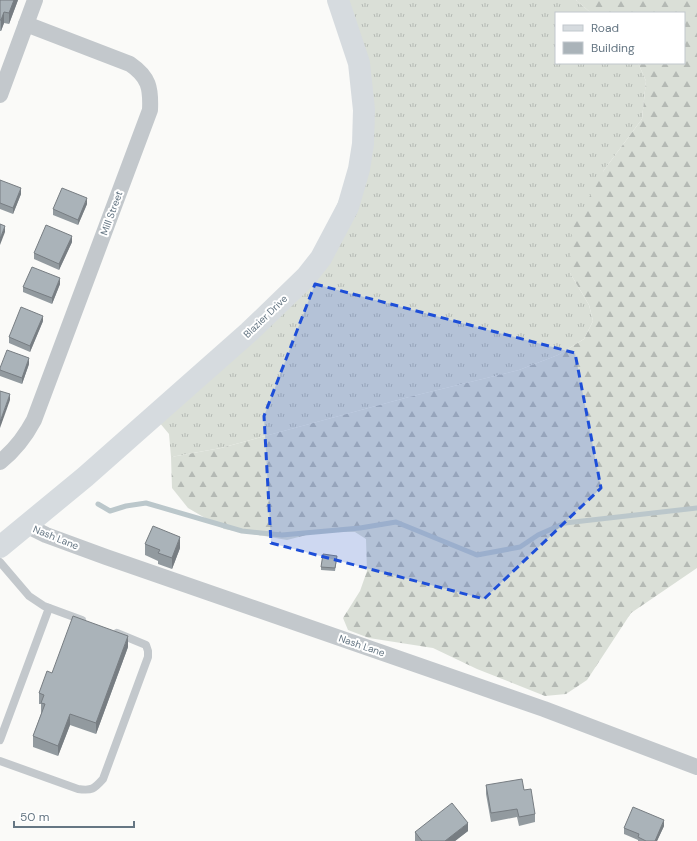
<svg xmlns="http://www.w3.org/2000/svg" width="697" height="841" viewBox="0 0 697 841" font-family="'DM Sans',sans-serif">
<defs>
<pattern id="grass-tufts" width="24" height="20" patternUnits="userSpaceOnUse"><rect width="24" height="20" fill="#dadfd7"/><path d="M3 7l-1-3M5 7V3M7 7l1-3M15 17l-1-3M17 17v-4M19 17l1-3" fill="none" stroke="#b4b9b4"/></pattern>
<pattern id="forest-firs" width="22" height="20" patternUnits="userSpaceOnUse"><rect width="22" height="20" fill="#dadfd7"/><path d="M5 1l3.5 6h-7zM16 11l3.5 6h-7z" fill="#b4b9b4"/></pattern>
</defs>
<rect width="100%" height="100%" fill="#fafaf8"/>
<!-- grass -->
<polygon fill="url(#grass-tufts)" points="338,0 576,0 591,13 556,13 556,63 638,63 646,81 642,119 604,170 570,273 589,305 593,321 584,339 558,355 519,370 409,397 221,448 171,457 169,434 154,416 306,277 363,144"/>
<!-- forest -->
<polygon fill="url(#forest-firs)" points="576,0 697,0 697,568 631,613 587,680 566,694 545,696 477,669 433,648 369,638 348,630 343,618 360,591 367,571 366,539 355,532 322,531 287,540 224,529 188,508 172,488 171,457 221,448 409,397 519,370 558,355 584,339 593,321 589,305 570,273 572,229 604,170 642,119 646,81 638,63 684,63 684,13 591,13"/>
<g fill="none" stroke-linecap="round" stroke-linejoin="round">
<!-- stream -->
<polyline stroke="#bbc7cb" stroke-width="5" points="98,504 110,511 126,506 146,503 242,531 282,535 360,528 396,522 477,555 520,547 538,535 565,523 697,508"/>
<!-- lane -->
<g stroke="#c3c8cc" stroke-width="8">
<polyline points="0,562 29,596 44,606 82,620"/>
<polyline points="0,740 49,608"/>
<path d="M 0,761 L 78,789 C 92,791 94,789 103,779 L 148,657 L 148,651 L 146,645 L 117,633"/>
</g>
<!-- street -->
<g stroke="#c3c8cc" stroke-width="16">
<polyline points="0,95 35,0"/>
<path d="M 0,462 C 15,450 25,437 34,420 L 150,110 C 151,88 149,77 130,64 L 26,24"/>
<polyline points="26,525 46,535 106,557 452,677 544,709 697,767"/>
</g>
<!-- secondary -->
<polyline stroke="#d6dbdf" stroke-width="22" points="0,547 85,477 249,332 306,277 321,258 348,207 359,169 363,144 364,110 359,63 338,0"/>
</g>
<!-- wall -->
<g fill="#929a9f">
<polygon points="0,0 18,0 9,24 4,23 1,31 0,31"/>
<polygon points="0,180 21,194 13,214 0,209"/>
<polygon points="87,204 78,225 53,215 53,209"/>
<polygon points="72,242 59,270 34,259 34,253"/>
<polygon points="60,284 52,304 23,292 23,287"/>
<polygon points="43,321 30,352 9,343 9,337"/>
<polygon points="29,364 22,384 0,376 0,368"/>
<polygon points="145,544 180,548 172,569 158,564 158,561 145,555"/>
<polygon points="337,558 335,571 321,570 321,567"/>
<polygon points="128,647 96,734 70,725 58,756 33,747 33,736 41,714 41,704 39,704 39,693 52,673"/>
<polygon points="486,785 524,790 535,814 535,822 519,826 517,817 491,822 486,794"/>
<polygon points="664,826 657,841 638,841 638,840 624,834 624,828"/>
<polygon points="468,831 455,841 415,841 415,832"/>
</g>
<!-- shaded-wall -->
<g fill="#777d82">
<polygon points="14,0 18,0 9,24 9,13"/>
<polygon points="4,12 4,23 1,31 1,20"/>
<polygon points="21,188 21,194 13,214 13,208"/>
<polygon points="87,198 87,204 78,225 78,220"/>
<polygon points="5,226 5,232 0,245 0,239"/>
<polygon points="72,236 72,242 59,270 59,264"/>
<polygon points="60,278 60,284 52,304 52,298"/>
<polygon points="43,316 43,321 30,352 30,346"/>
<polygon points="29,358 29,364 22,384 22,378"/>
<polygon points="10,394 10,400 0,428 0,422"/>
<polygon points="180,537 180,548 172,569 172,558"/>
<polygon points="128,636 128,647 96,734 96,723"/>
<polygon points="70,714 70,725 58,756 58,746"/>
<polygon points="664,820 664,826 657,841 655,841"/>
<polygon points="468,823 468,831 455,841 445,841"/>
</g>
<!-- building -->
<g fill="#aab3b9" stroke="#777d82">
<polygon points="0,0 14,0 9,13 4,12 1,20 0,20"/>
<polygon points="0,180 21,188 13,208 0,203"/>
<polygon points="62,188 87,198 78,220 53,209"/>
<polygon points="0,224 5,226 0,239"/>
<polygon points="46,225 72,236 59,264 34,253"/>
<polygon points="32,267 60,278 52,298 23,287"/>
<polygon points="21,307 43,316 30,346 9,337"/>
<polygon points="7,350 29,358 22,378 0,370 0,368"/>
<polygon points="0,391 10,394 0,422"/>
<polygon points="153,526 180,537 172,558 158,553 160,550 145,544"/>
<polygon points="323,554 337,556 335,568 321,567"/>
<polygon points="73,616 128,636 96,723 70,714 58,746 33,736 45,704 41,703 44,695 39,693 47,671 52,673"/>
<polygon points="522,779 524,790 531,789 535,814 519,817 517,809 491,813 486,785"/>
<polygon points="452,803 468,823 445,841 422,841 415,832"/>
<polygon points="633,807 664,820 655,841 646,841 638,837 639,834 624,828"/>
</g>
<!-- marked area -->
<path fill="#1d4ed8" fill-opacity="0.2" stroke="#1d4ed8" stroke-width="3" stroke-dasharray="8 5" stroke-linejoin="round" d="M 315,284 L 575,353 L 601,488 L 484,599 L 271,543 L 264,416 Z"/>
<g text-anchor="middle" stroke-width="4" stroke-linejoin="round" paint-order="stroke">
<!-- street labels -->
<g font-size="10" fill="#657683" stroke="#fff">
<text transform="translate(111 213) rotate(-70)" y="4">Mill Street</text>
<text transform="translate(265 316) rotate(-44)" y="4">Blazier Drive</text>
<text transform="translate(56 537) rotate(22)" y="4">Nash Lane</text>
<text transform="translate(362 645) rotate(19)" y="4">Nash Lane</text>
</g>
</g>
<!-- legend -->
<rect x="555" y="12" width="130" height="52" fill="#ffffff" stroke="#c1c8cd"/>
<rect x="563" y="25" width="20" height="6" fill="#d6dbdf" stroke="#c1c8cd"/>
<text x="591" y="32" font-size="12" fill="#657683">Road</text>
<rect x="563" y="42" width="20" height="12" fill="#aab3b9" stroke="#c1c8cd"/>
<text x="591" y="52" font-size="12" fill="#657683">Building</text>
<!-- scale -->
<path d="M14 821v6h120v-6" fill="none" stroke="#657683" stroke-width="2"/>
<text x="20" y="821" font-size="12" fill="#657683" stroke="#ffffff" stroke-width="3" paint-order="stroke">50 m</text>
</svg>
